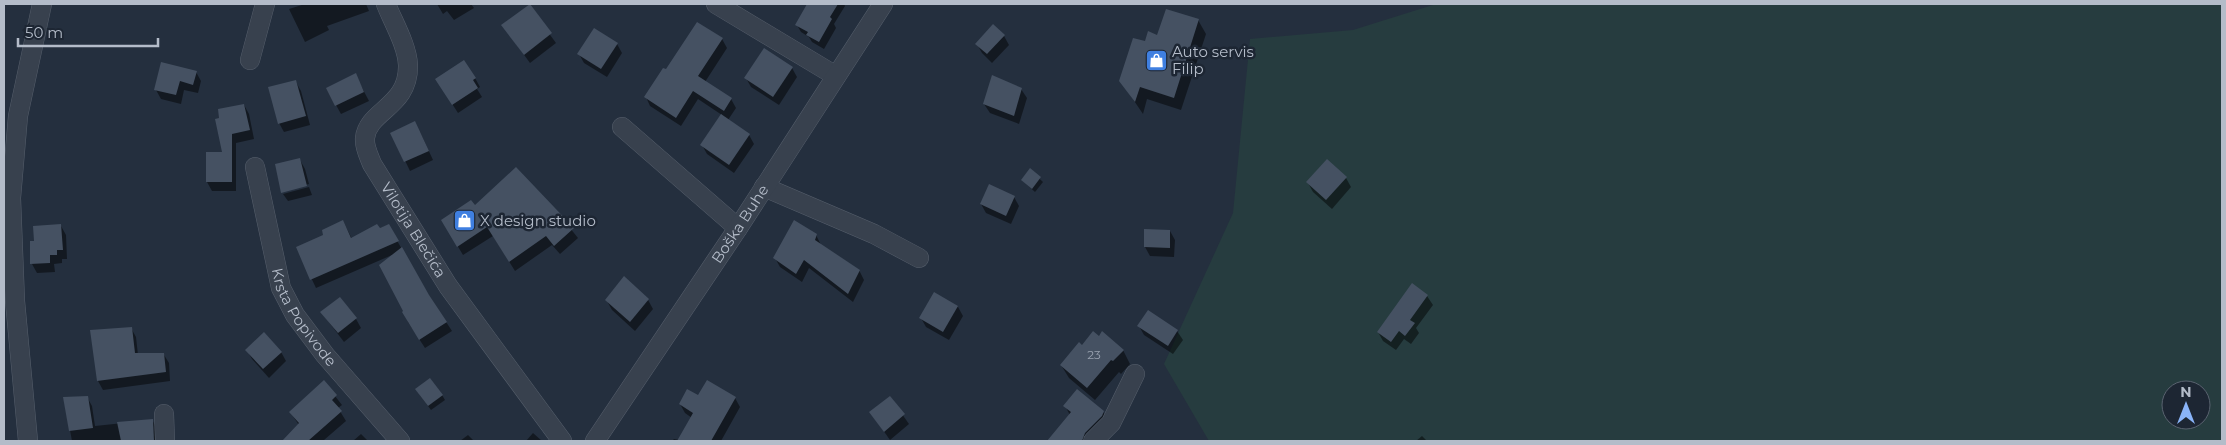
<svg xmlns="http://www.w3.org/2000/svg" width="2226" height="445" viewBox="0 0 2226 445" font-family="Montserrat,sans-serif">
<rect width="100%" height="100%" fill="#242f3e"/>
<!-- green -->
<path fill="#263c3f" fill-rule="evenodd" d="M 1436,4 L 2222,4 L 2222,441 L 1209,441 L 1164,364 L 1233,213 L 1250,39 L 1353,30 ZM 2171,390 L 2201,390 L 2201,420 L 2171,420 Z"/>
<!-- shadow -->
<g fill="#0007">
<polygon points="305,4 366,4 369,11 327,26 329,30 305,42 289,9"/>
<polygon points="437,4 471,4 474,8 454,20 447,11 443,14"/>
<polygon points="815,4 844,4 845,6 834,24 836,28 824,49 812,42 809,37 801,32 797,25"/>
<polygon points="529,6 556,43 530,63 503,26"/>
<polygon points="1198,20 1206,34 1181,110 1147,99 1143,114 1120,80 1145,43"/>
<polygon points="1004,36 1009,45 992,63 982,53 977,44"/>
<polygon points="722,39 727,48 705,82 731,99 736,108 728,120 749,135 754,144 734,173 707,154 702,145 722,115 698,99 681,126 650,106 646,97 666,71"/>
<polygon points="617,44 622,53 607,77 584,63 579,54"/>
<polygon points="792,68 797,77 779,105 751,87 746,78"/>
<polygon points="196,72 201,81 198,93 184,90 181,104 161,99 156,90"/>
<polygon points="475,78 480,87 477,89 482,97 458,113 442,88"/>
<polygon points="296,82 301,91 310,125 284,132 279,123"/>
<polygon points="360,84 369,101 341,114 336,105"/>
<polygon points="1021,89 1027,98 1019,124 990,113 984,104"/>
<polygon points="244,105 249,114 254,139 236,143 236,191 212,191 207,182 223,153"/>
<polygon points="420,132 433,160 410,171 392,133"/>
<polygon points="300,160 305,169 309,184 283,191 283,193 283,192"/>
<polygon points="1327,161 1346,178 1351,187 1332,209 1313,192 1308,183"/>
<polygon points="1030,170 1043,182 1035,192 1022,180"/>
<polygon points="309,187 312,195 288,201 283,194"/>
<polygon points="1014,197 1019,206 1011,224 986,213 981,204"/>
<polygon points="475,207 554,208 578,238 560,254 552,245 515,271 493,236 463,255 442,220"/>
<polygon points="343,221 352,239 388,225 429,296 452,331 425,348 408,322 392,255 316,288 297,248 325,236"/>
<polygon points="61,226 66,235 67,259 62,259 62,263 54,264 55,272 37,273 32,264 35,242"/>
<polygon points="1146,230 1170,231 1175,240 1174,257 1150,256 1145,247"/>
<polygon points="816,235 821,245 859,270 864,280 853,302 809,268 802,282 780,267 775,258"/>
<polygon points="1412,285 1427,296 1433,305 1416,328 1419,333 1411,344 1404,339 1396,350 1383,341 1378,332"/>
<polygon points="935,294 958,307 963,316 949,340 926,327 921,318"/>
<polygon points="648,300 653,309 635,331 612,310 607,301"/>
<polygon points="1148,312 1177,331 1183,340 1173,354 1144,335 1139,326"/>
<polygon points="322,313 356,319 361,328 344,342"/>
<polygon points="131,328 136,337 138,355 164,355 169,363 170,381 103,390 98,381 91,331"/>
<polygon points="247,350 281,352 286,361 269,378 252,359"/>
<polygon points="1123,350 1130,364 1121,374 1119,372 1095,400 1069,378 1061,365"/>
<polygon points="324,382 342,405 338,408 346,421 324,440 325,441 284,441 299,425 290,412"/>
<polygon points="419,394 442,395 445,400 431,410"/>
<polygon points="87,397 92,406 95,426 152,420 157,428 158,441 72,441 64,398"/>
<polygon points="698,397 735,398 740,407 721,441 672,441 674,439 679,440 692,418 685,413 680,404"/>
<polygon points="890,397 909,424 890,440 871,413"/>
<polygon points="1065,406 1103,412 1109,421 1092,441 1049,441 1070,415"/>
<polygon points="533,433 542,441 526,441"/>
<polygon points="361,434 368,441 353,441"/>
<polygon points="468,435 474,441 460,441"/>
<polygon points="1422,436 1427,441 1416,441"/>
</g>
<!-- building -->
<g fill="#455162">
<polygon points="530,4 552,33 524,55 501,25"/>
<polygon points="807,4 838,4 830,17 832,19 819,42 806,35 808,32 795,25"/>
<polygon points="1166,9 1199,19 1174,98 1140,87 1135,102 1119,81 1133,38 1145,41 1148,31 1157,35"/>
<polygon points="697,22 723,38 698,76 732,98 724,111 693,91 676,118 644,97 663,68 666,69"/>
<polygon points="993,24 1005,35 987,54 975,44"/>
<polygon points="594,28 618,43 601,69 577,54"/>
<polygon points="764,48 793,67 773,97 744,78"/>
<polygon points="464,60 476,78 473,80 478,88 452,105 435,79"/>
<polygon points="161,62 197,71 193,85 180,81 176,95 154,90"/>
<polygon points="356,73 364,92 335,106 326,88"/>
<polygon points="992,75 1022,88 1014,116 983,104"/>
<polygon points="296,80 306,116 278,124 268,87"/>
<polygon points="244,104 250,130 232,134 232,182 206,182 206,152 222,152 215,119 219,118 218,109"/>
<polygon points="721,114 750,134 729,165 700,145"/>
<polygon points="415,121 429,151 404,162 390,133"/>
<polygon points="300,158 307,186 281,193 275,164"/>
<polygon points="1327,159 1347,177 1326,200 1306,182"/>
<polygon points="516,167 574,228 554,246 546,236 509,262 487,227 457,247 441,220 471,200 475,205"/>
<polygon points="1030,168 1041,177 1032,189 1021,180"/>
<polygon points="989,184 1015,196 1006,216 980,204"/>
<polygon points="343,220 351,238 377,224 380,228 389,224 399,241 310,280 296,247 323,235 322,230"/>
<polygon points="794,220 817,234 815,240 860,270 848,294 804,260 796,274 773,258"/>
<polygon points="61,224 63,250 57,250 57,255 50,255 50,263 30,264 30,241 34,241 33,226"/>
<polygon points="1144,229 1170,230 1170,248 1144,247"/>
<polygon points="402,247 429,295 447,322 419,340 402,312 403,311 379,265"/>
<polygon points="624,276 649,299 630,322 605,300"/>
<polygon points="1412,283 1428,295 1410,320 1415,323 1405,336 1399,331 1391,342 1377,332"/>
<polygon points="934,292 958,306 943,332 919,318"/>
<polygon points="340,297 357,318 338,333 320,312"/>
<polygon points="1148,310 1178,330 1168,346 1137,326"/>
<polygon points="132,327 135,353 164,353 166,372 97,381 90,330"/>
<polygon points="1093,331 1099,336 1102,331 1124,350 1113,361 1111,360 1087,388 1060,365 1079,342 1082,345"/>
<polygon points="264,332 282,352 263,369 245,350"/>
<polygon points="430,378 443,395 428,406 415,389"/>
<polygon points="324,380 337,395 332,400 342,411 308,441 282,441 299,423 289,412"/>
<polygon points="707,380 736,397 711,441 677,441 693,413 679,404 687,389 698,395"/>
<polygon points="1077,389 1104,411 1102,416 1085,433 1082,441 1047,441 1071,412 1063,406"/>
<polygon points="88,396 93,428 69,431 63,397"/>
<polygon points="890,396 905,414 884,432 869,412"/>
<polygon points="153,419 154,441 121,441 117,422"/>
</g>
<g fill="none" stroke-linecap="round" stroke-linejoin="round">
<defs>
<g id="minor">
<path id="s1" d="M 386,4 C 393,22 407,45 408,65 C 409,107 368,110 365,138 C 364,147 369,156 372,164 L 448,286 L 562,441"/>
<polyline points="716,4 836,76"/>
<polyline points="250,60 265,4"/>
<polyline points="622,127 738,228"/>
<path id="s2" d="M 255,167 L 281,288 L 295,315 L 325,355 L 400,441"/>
<polyline points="764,187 874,234 919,258"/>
<polyline points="164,414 165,441"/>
<polyline points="28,441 15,301 11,198 18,116 42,4"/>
<path id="s3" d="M 595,441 L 738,228 L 883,4"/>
<polyline points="1093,441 1111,423 1135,374"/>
</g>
</defs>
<!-- minor casing -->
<use href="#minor" stroke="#565f6c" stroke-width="20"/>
<!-- minor -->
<use href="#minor" stroke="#38414e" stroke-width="19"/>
</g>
<!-- icons -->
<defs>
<symbol id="shop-square" viewBox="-11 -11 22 22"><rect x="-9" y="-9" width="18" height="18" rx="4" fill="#3f7fe0" stroke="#1d2633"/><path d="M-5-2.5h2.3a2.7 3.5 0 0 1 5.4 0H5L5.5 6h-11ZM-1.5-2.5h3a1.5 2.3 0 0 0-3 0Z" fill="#fff"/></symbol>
</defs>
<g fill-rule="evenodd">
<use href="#shop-square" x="1144" y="48" width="25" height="25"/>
<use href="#shop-square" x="452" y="208" width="25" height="25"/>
</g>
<g text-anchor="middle" stroke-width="5" stroke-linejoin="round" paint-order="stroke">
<!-- number labels -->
<g font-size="12" fill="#98a1af">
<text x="1094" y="359">23</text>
</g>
<!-- poi labels -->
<g font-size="15" fill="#b4bcc9" stroke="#1d2633" text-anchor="start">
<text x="1172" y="57">Auto servis<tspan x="1172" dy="17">Filip</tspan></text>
<text x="480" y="226">X design studio</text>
</g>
<!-- street labels -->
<g font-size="15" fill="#b4bcc9" stroke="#1d2633">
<text dy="5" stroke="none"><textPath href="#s3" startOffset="261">Boška Buhe</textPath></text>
<text dy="5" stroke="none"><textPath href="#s1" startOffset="258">Vilotija Blečića</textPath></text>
<text dy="5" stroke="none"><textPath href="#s2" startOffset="160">Krsta Popivode</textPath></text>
</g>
</g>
<!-- border -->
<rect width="2226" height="445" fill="none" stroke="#b4bcc9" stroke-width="10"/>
<!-- north arrow -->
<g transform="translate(2186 405)"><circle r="24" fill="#1d2633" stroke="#59626f"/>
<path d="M0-4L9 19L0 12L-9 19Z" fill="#8ab4f8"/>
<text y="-8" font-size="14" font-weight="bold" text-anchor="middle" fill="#b4bcc9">N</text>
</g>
<!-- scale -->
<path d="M18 38v8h140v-8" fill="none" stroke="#b4bcc9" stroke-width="2.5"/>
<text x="25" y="38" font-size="15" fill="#b4bcc9" stroke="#1d2633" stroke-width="4" paint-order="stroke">50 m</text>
</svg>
